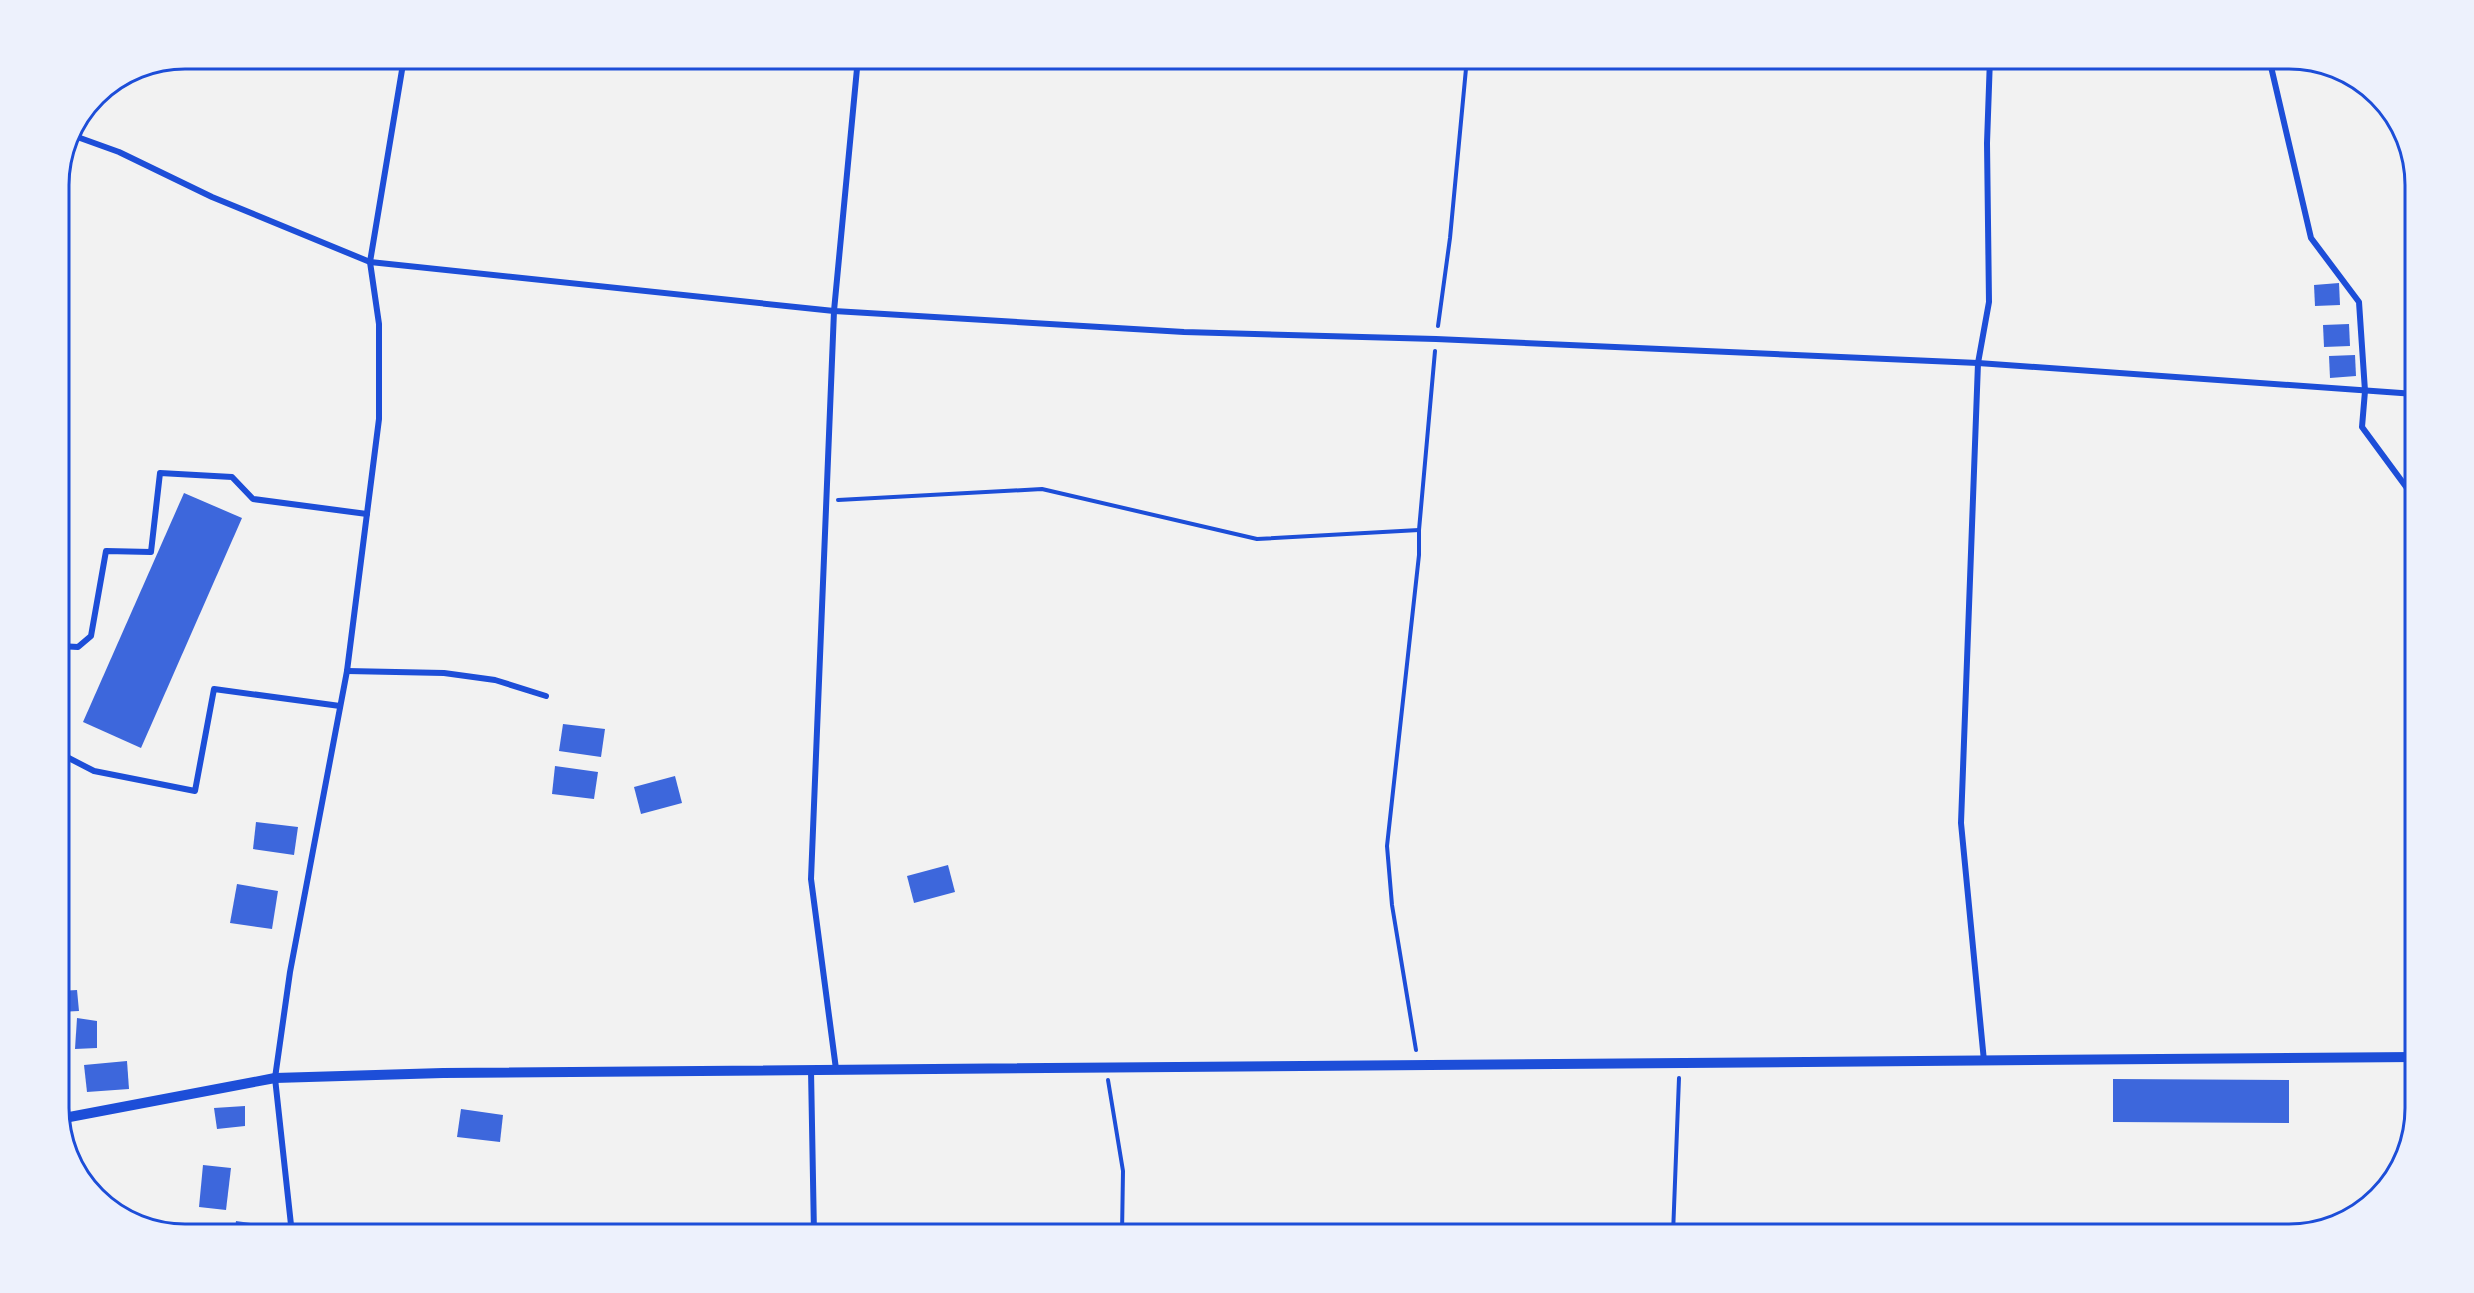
<svg xmlns="http://www.w3.org/2000/svg" width="2474" height="1293" viewBox="0 0 2474 1293" font-family="'Varela Round',sans-serif">
<rect width="100%" height="100%" fill="#f2f2f2"/>
<!-- building -->
<g fill="#3d67dc">
<polygon points="2339,283 2340,305 2315,306 2314,285"/>
<polygon points="2349,324 2350,346 2324,347 2323,325"/>
<polygon points="2355,355 2356,376 2330,378 2329,356"/>
<polygon points="184,493 242,518 141,748 83,722"/>
<polygon points="563,724 605,729 601,757 559,751"/>
<polygon points="555,766 598,772 594,799 552,794"/>
<polygon points="675,776 682,803 641,814 634,787"/>
<polygon points="256,822 298,827 294,855 253,849"/>
<polygon points="948,865 955,892 914,903 907,876"/>
<polygon points="237,884 278,891 272,929 230,923"/>
<polygon points="77,990 79,1011 59,1012 59,991"/>
<polygon points="77,1018 97,1021 97,1048 75,1049"/>
<polygon points="127,1061 129,1089 87,1092 84,1065"/>
<polygon points="2113,1079 2289,1080 2289,1123 2113,1122"/>
<polygon points="245,1106 245,1126 217,1129 214,1108"/>
<polygon points="461,1109 503,1115 500,1142 457,1137"/>
<polygon points="203,1165 231,1168 226,1210 199,1207"/>
<polygon points="236,1221 278,1227 277,1234 234,1234"/>
</g>
<g fill="none" stroke-linecap="round" stroke-linejoin="round">
<!-- path -->
<g stroke="#1d4ed8" stroke-width="4">
<polyline points="1438,326 1450,238 1467,58"/>
<polyline points="838,500 1042,489 1257,539 1419,530"/>
<polyline points="1416,1050 1392,905 1387,846 1419,555 1419,530 1435,351"/>
<polyline points="1108,1080 1123,1171 1122,1234"/>
<polyline points="1673,1234 1679,1078"/>
</g>
<!-- minor -->
<g stroke="#1d4ed8" stroke-width="6">
<polyline points="2269,58 2311,238 2359,302 2365,391 2362,427 2415,499"/>
<polyline points="69,134 119,152 212,197 370,262 834,311 1184,332 1436,339 1978,363 2415,394"/>
<polyline points="59,646 78,647 91,636 106,551 151,552 160,473 232,477 253,499 367,514"/>
<polyline points="347,671 444,673 495,680 546,696"/>
<polyline points="59,753 94,771 195,791 214,689 340,706"/>
<polyline points="1984,1061 1961,823 1978,363 1989,302 1987,143 1990,58"/>
<polyline points="836,1069 811,879 834,311 858,58"/>
<polyline points="811,1070 814,1234"/>
<polyline points="292,1234 275,1078 290,972 347,671 379,419 379,324 370,262 404,58"/>
</g>
<!-- tertiary -->
<polyline stroke="#1d4ed8" stroke-width="10" points="59,1119 275,1078 443,1073 2415,1057"/>
</g>
<!-- crop -->
<path d="M0 0H2474V1293H0ZM185 69H2289A116 116 0 0 1 2405 185V1108A116 116 0 0 1 2289 1224H185A116 116 0 0 1 69 1108V185A116 116 0 0 1 185 69Z" fill="#edf1fc" fill-rule="evenodd"/>
<path fill="none" stroke="#1d4ed8" stroke-width="3" d="M185 69H2289A116 116 0 0 1 2405 185V1108A116 116 0 0 1 2289 1224H185A116 116 0 0 1 69 1108V185A116 116 0 0 1 185 69Z"/>
</svg>
